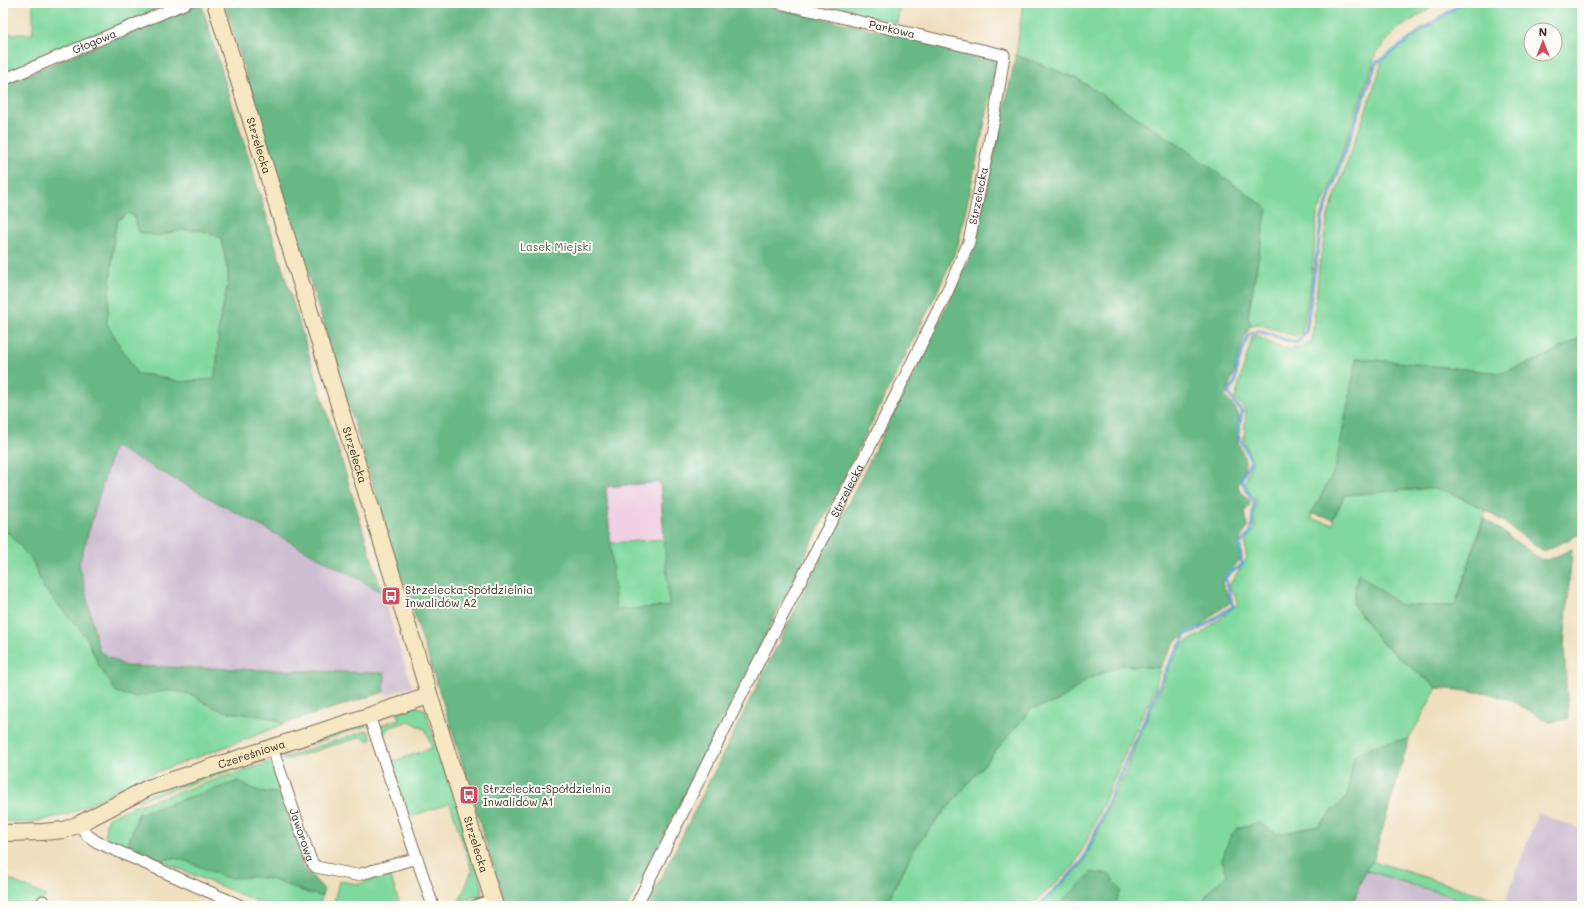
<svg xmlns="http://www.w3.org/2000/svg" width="1585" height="909" viewBox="0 0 1585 909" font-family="Mali,sans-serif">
<rect width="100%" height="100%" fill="#fdfcf7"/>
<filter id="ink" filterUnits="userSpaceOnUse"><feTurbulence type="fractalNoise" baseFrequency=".025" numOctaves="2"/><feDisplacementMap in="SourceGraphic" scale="8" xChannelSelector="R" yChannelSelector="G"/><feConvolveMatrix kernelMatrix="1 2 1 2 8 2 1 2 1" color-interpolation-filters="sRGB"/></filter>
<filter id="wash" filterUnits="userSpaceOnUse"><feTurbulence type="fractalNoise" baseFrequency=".012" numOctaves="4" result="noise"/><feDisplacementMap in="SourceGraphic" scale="16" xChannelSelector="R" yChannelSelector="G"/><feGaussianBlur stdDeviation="0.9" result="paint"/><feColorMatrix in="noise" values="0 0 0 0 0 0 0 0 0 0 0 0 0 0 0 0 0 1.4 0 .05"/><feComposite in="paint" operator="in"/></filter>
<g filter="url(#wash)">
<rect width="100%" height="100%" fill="#efdfbf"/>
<!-- built -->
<polygon fill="#f1d0e3" points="660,482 665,539 610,543 606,486"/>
<!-- industrial -->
<g fill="#cebed1">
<polygon points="114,446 382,592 412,687 385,695 384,692 384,673 125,666 99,651 79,564"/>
<polygon points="1538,813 1582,830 1582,906 1518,906 1505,902"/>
<polygon points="1365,870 1482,906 1352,906"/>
</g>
<!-- green -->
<g fill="#7fd89e" stroke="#5d815e" fill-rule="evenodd">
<polygon points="33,3 170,3 3,73 3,34 33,34"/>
<polygon points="810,3 900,3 897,23"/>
<polygon points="1023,3 1439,3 1396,30 1376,54 1330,188 1317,214 1311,283 1302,333 1294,336 1258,324 1251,325 1248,316 1267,208 1176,143 1076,78 1016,55"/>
<path d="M 1460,3 L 1582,3 L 1582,337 L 1540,359 L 1502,373 L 1357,358 L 1335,470 L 1311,514 L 1311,519 L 1333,524 L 1333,519 L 1345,495 L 1432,488 L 1444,490 L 1486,510 L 1455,606 L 1400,606 L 1358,574 L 1353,604 L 1382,643 L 1437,688 L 1409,739 L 1382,743 L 1350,777 L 1348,796 L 1336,807 L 1319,826 L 1277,834 L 1258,822 L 1246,827 L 1237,828 L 1227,875 L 1209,891 L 1202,903 L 1202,906 L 1156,906 L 1153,903 C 1145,906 1122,909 1115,904 C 1110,901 1097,879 1092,873 L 1058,906 L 1039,906 L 1082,865 L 1126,770 L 1142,728 L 1159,693 L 1171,663 L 1183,644 L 1201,634 L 1239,603 L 1229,586 L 1247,558 C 1243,542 1245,541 1255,529 L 1252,512 L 1256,507 L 1257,501 L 1247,493 L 1244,486 L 1252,462 L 1244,440 L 1246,414 L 1243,406 L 1235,399 L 1252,337 L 1257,335 C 1278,349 1289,355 1312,341 L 1319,267 L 1328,216 L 1377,79 L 1382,60 L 1421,29 ZM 1531,30 L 1555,30 L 1555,54 L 1531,54 Z"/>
<polygon points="128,213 134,216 139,232 157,236 181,230 202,230 221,238 228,271 228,284 219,324 217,363 214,379 181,382 150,375 137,374 107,324 114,234 118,220"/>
<path d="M 3,532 L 10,534 L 32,560 L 44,588 L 53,599 L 81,629 L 87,638 L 92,652 L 134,697 C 153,693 174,686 194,696 C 204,701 213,708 224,711 C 244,716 265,713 283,724 L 252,737 L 149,775 L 69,814 L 29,823 L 3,821 Z"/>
<polygon points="665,539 669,606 616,611 610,543"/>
<polygon points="1121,665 1160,668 1155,689 1135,731 1088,838 1074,866 1031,906 885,906 916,845 1031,709 1058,701 1088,679"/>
<polygon points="416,707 425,709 483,888 481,894 477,898 476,895 459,902 472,871 450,803 409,817 391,762 432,748 426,730 409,721 388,728 383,736 379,726 399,719 397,712"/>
<polygon points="365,724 367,726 281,754 282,751"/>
<polygon points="368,730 371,738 370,741 361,737 286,760 282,758"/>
<polygon points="266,755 271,758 137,801 143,796"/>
<path d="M 273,761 L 283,793 C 263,793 257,792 239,781 L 138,814 L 128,845 L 109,840 L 105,835 L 106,823 L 108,818 L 129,808 Z"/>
<polygon points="175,858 186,861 206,868 271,879 308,893 322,896 320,906 268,906 177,868 161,860"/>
<polygon points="1373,861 1518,906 1482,906 1365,870"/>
<polygon points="390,874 400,906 333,906 339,881 359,884"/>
<polygon points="7,878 46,896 38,906 3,906 3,885"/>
</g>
<!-- forest -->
<g fill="#67b885" stroke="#517152" fill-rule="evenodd">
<path d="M 201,3 L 382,592 L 114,446 L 79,564 L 99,651 L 125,666 L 385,673 L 384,692 L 283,724 L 273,718 L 223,711 L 205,703 L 193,695 L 171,690 L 133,697 L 116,692 L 98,664 L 87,638 L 53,599 L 44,588 L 32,560 L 10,534 L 3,532 L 3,84 ZM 128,213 L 134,216 L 139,232 L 157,236 L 181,230 L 202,230 L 221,238 L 228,271 L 228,284 L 219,324 L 217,363 L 214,379 L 181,382 L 150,375 L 137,374 L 107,324 L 114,234 L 118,220 Z"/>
<path d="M 224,3 L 750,3 L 894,34 L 996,60 L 991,94 L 958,246 L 938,290 L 744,678 L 628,906 L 505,906 L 452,730 L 396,559 ZM 660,482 L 669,606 L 616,610 L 606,487 Z"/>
<path d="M 1016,55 L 1076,78 L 1176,143 L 1267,208 L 1248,316 L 1251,325 L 1244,337 L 1234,373 L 1225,397 C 1236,408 1241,413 1239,429 C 1238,433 1237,438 1238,441 C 1239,448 1245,455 1245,462 C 1245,482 1227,482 1250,500 L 1249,506 L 1245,512 L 1248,528 C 1238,540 1238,542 1241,558 L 1222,583 L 1231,602 L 1214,614 L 1195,631 L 1176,640 L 1160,668 L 1121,665 L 1088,679 L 1058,701 L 1031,709 L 916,845 L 885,906 L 647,906 L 935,330 L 973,250 Z"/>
<path d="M 1582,337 L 1582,533 L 1544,551 C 1510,528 1473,495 1432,488 L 1345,495 L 1333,519 L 1311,514 L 1335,470 L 1357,358 L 1502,373 L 1540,359 Z"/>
<polygon points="1484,518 1540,559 1548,560 1572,549 1564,645 1568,719 1549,722 1510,700 1488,693 1437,688 1382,643 1353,604 1358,573 1400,605 1455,606"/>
<path d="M 1409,739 L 1373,861 L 1365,870 L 1352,906 L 1202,906 C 1204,893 1218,883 1227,875 L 1222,860 L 1230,837 L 1237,828 L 1246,827 L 1258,822 L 1277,834 L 1319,826 L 1336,807 L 1348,796 L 1350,777 L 1355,755 L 1382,743 Z"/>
<path d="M 239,781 C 257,792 263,793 283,793 L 303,867 L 324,889 L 322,896 L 308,893 L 271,879 L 253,877 L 227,878 L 186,861 L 175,858 L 161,860 L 128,845 L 138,814 Z"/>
<polygon points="1092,872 1110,875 1121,891 1115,904 1121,906 1058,906"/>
</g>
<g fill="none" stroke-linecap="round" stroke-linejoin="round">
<!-- stream -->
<polyline stroke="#61a6d6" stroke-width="3" points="1039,906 1082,862 1170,661 1188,632 1195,632 1233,606 1225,577 1242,565 1240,544 1251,532 1254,502 1241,480 1251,460 1238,435 1242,412 1228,393 1235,382 1237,367 1248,335 1259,331 1296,343 1306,332 1322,218 1376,63 1462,3"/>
</g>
</g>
<g filter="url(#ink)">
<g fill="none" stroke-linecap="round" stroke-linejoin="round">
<defs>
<g id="street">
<path id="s1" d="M 3,80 L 186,3"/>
<polyline points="369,716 433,906"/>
<path id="s2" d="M 272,748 L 311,861 L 316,867 L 356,875 L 361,874 L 417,858"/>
<polyline points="79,824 87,835 97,842 241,906"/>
<polyline points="41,906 43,901"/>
<polyline points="475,906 494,900"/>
<path id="s3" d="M 636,906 L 740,698 L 888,411 L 947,292 L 969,242 L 995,114 L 1004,55 L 779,3"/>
</g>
<g id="secondary">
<path id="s4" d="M 215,3 L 284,228 L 495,906"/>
<path id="s5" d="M 3,833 L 43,832 L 64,830 L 79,824 L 148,788 L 429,696"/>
</g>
</defs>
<!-- street casing -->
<use href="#street" stroke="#7a6956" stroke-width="13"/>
<!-- secondary casing -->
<use href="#secondary" stroke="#7a6956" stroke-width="18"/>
<!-- street -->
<use href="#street" stroke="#fff" stroke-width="11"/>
<!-- secondary -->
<use href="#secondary" stroke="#f7e8c3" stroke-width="16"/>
</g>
</g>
<!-- icons -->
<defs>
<symbol id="bus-square" viewBox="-11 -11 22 22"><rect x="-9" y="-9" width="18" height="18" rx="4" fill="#d1495b" stroke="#fdfcf7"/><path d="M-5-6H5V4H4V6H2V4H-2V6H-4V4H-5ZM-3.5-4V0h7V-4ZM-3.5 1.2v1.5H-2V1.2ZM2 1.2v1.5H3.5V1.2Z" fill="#fff"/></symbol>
</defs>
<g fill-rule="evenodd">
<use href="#bus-square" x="380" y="585" width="22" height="22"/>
<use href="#bus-square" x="458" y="784" width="22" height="22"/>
</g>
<g text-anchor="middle" stroke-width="4" stroke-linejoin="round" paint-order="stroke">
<!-- street labels -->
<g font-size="11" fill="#3b2a1e" stroke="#fdfcf7">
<text transform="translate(892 29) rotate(13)" y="4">Parkowa</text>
<text dy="4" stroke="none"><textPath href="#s1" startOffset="99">Głogowa</textPath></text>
<text dy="4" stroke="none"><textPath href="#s4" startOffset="149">Strzelecka</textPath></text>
<text dy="4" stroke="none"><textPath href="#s3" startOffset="790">Strzelecka</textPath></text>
<text dy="4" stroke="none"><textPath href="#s4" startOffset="473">Strzelecka</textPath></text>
<text dy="4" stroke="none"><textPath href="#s3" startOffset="466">Strzelecka</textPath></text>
<text dy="4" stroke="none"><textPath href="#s5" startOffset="264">Czereśniowa</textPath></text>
<text dy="4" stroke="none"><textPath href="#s2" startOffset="92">Jaworowa</textPath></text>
<text dy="4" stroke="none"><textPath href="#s4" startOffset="881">Strzelecka</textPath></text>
</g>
<!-- park labels -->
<g font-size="11" fill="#4f5e44" stroke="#fdfcf7">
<text x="556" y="251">Lasek Miejski</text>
</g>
<!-- poi labels -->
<g font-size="11" fill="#3b2a1e" stroke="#fdfcf7" text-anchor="start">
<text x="405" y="594">Strzelecka-Spółdzielnia<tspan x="405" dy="13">Inwalidów A2</tspan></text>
<text x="483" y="793">Strzelecka-Spółdzielnia<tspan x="483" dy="13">Inwalidów A1</tspan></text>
</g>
</g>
<!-- margin -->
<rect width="1585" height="909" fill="none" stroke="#fdfcf7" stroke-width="16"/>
<!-- north arrow -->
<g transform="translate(1543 42)"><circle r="19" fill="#fdfcf7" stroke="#afa8a0"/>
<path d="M0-3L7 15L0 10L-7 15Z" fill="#d1495b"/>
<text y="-6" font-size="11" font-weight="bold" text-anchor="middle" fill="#3b2a1e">N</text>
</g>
</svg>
